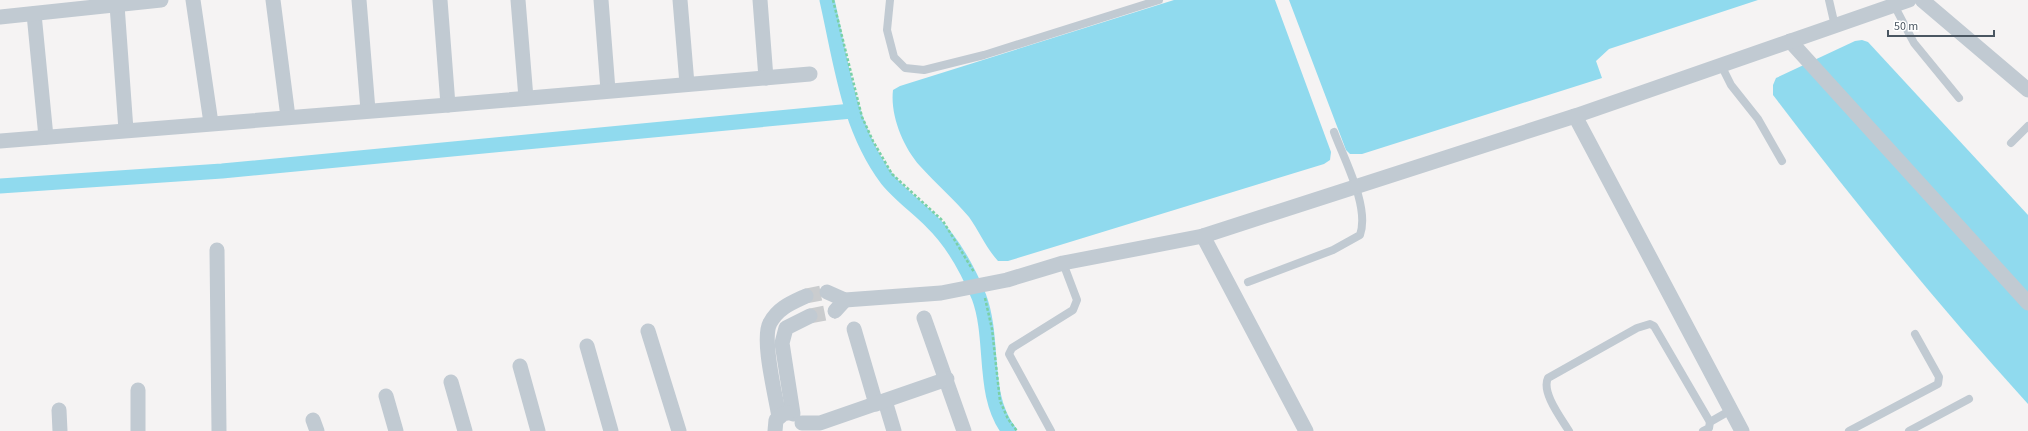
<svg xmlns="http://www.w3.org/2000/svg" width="2028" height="431" viewBox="0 0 2028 431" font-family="'Source Sans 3',sans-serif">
<rect width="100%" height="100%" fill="#f5f3f3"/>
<!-- water -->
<g fill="#90daee">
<path d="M 1174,0 L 1275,0 L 1331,152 L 1330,160 L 1324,164 L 1008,261 L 998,261 C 986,248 979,231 969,217 C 954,199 936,184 920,166 C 903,147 890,115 893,90 L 900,86 Z"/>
<polygon points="1289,0 1758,0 1609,49 1596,61 1602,78 1362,154 1350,154 1346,150"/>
<path d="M 1862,40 L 1868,42 L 2028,215 L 2028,404 C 1938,305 1854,202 1773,95 L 1773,85 L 1776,78 L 1855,41 Z"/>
</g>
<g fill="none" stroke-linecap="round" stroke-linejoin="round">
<!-- canal -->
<g stroke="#90daee" stroke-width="15">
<path d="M 827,0 C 841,61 848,127 887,179 C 899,194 917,207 931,221 C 952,241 968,270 979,297 C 995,340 981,395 1009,431"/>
<polyline points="0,186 222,171 852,111"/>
</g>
<!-- minor-tunnel -->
<g stroke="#caccce" stroke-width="15" stroke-dasharray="15 8" stroke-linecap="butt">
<polyline points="806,296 827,292"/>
<polyline points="810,316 835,311"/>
</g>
<!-- path -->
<g stroke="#7ad0a6" stroke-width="2.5" stroke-dasharray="3 2" stroke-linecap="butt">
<polyline points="833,0 862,117 873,141 892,174 943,221 974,272"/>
<polyline points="985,298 992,329 1000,401 1008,419 1017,431"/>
</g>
<!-- service -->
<g stroke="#c1cad2" stroke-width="8">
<polyline points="890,0 887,30 894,57 905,68 924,70 984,55 1159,0"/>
<polyline points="1829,0 1835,26"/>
<polyline points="1894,5 1914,43 1959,98"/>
<polyline points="1721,65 1731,85 1758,119 1782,161"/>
<polyline points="2011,143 2028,126"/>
<path d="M 1248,282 L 1333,250 L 1360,235 C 1370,207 1344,159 1334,132"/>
<polyline points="1051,431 1009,354 1012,348 1073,310 1077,300 1063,263"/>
<path d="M 1569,431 C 1561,418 1541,392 1548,378 L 1637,328 L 1650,324 L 1654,326 L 1710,422"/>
<polyline points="1703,431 1709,428 1710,422 1731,410"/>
<polyline points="1849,431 1938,384 1939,377 1915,334"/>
<polyline points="1909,431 1969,399"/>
</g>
<!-- minor -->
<g stroke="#c1cad2" stroke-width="15">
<polyline points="193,0 211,123"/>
<polyline points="273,0 288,117"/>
<polyline points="359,0 368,110"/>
<polyline points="440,0 448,105"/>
<polyline points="518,0 526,98"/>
<polyline points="601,0 608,90"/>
<polyline points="680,0 687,84"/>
<polyline points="760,0 766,78"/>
<polyline points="1922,0 2028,90"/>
<polyline points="117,5 126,130"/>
<polyline points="34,14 46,137"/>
<polyline points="0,17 161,0"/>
<polyline points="1790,41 2028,303"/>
<polyline points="1575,116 1742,431"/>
<polyline points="0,141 448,105 810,74"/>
<polyline points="1203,236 1306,431"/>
<polyline points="217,250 219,431"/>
<polyline points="827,292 845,300 941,293 1007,280 1063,263 1203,236 1575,116 1909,0"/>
<polyline points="835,311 845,300"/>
<polyline points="924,318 964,431"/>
<polyline points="854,329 876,404"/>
<polyline points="648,331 679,431"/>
<polyline points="587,346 611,431"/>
<polyline points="520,366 538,431"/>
<polyline points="451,382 465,431"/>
<polyline points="138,390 138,431"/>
<polyline points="386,396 396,431"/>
<polyline points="885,401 894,431"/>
<polyline points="59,410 60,431"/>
<polyline points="793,414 782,343 786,328 810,316"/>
<path d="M 779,417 C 776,397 761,339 770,323 C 778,308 791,303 806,296"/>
<polyline points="313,420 317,431"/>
<polyline points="802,423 820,423 947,379"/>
<polyline points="775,431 776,420 783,414 788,413"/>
</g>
</g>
<!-- scale -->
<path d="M1888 30v6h106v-6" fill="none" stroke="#4a5661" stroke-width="2"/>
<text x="1894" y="30" font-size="12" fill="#4a5661" stroke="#ffffff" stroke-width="3" paint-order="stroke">50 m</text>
</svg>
